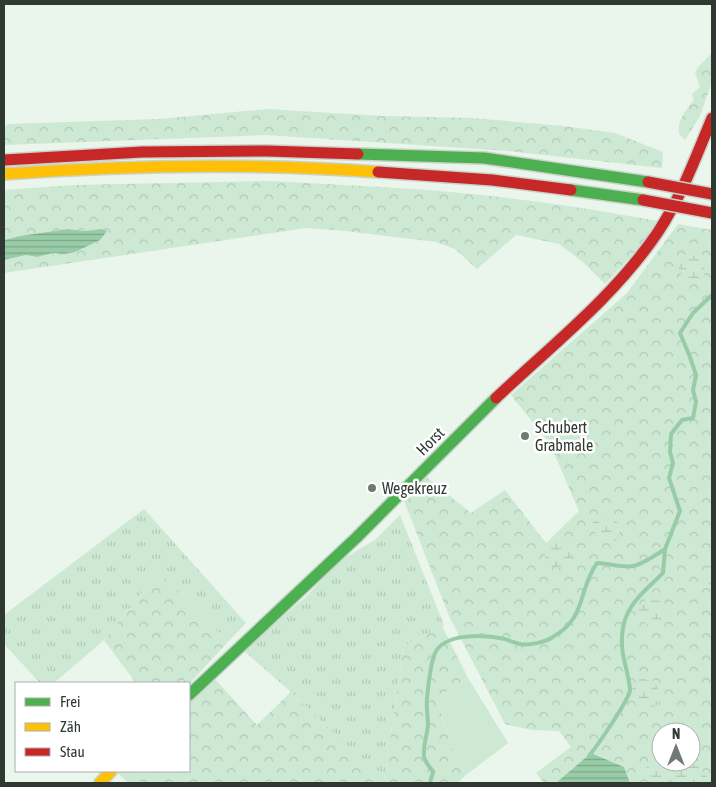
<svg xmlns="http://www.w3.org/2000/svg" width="716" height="787" viewBox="0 0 716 787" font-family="'Asap Condensed',sans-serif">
<defs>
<pattern id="grass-tufts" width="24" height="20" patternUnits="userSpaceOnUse" patternTransform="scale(1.25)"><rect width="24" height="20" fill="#cde9d4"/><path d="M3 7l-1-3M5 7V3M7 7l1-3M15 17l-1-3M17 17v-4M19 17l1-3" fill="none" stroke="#b0c9b6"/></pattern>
<pattern id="forest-crowns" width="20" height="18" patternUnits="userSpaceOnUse" patternTransform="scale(1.25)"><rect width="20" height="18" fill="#cde9d4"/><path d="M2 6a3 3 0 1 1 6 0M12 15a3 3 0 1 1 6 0" fill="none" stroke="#b0c9b6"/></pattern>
<pattern id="wetland-marsh" width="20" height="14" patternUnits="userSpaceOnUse" patternTransform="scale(1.25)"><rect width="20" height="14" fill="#cde9d4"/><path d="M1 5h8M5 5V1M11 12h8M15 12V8" fill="none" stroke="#b0c9b6"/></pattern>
<pattern id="water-rules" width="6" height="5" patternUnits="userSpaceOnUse" patternTransform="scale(1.25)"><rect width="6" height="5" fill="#98cca7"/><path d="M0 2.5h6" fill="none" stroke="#7ca789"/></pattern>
</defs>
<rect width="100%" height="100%" fill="#eaf5ec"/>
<!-- grass -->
<g fill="url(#grass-tufts)">
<polygon points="144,509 246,623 228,642 159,571 104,640 54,683 40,683 4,644 4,615"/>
<polygon points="400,515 444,625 404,646 384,781 291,692 243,650 306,597 339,561 375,540"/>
</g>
<!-- forest -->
<g fill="url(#forest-crowns)" fill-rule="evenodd">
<path d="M 712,53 L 712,82 L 700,116 L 685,140 L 679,134 C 677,120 686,110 694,100 L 692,94 L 700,87 L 695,72 L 699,66 Z"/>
<polygon points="268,109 382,116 472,118 563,126 615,133 663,152 662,168 508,151 266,135 4,145 4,128 8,124 159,119"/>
<path d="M 268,181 C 321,184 374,186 427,190 C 505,196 581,207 658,221 L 633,254 L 605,284 L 583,262 L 559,244 L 516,235 L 477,269 L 455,249 L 436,242 L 337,230 L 306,228 L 4,273 L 4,260 L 26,255 L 37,257 L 53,253 L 64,254 L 75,252 L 87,245 L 101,229 L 85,231 L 67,229 L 20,236 L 4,240 L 4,190 L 75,185 Z"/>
<path d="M 678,224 L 712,230 L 712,783 L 630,783 L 624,767 L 591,753 L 556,783 L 544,783 L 536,773 L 571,747 L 559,731 L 531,730 L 505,724 L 449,616 L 404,501 L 425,476 L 471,513 L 505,490 L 546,543 L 579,511 L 550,444 L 511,395 L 627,293 ZM 661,732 L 691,732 L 691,762 L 661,762 Z"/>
<polygon points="159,571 228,642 189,684 136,683 104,640"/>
<polygon points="442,626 468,678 436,698 455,755 466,775 458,783 128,783 116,771 189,771 189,702 214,678 257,725 291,692 384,780 404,646"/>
</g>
<!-- wetland -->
<g fill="url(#wetland-marsh)">
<polygon points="686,254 701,257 705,270 703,279 698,282 686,281 679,271 678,264"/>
<polygon points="600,514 615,517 620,530 618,539 613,542 601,541 594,531 592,524"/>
<polygon points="552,540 567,543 571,556 569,565 564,568 552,567 545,557 544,550"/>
<polygon points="712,564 712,588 707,581 705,574"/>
<polygon points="647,598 662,602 666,615 664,624 659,627 647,625 640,616 639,609"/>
<polygon points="640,678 655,682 660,695 658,704 653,707 641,705 634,696 632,689"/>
<polygon points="652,761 667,764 672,777 670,783 649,783 646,778 644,771"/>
<path d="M 682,762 L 697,765 L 708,778 L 707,783 C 693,783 678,787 674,772 Z"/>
</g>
<!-- garden -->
<polygon fill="#cde9d4" points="468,678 508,743 466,775 455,755 436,698"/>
<!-- water -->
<g fill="url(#water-rules)">
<polygon points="67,229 85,231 101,229 107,231 100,240 75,252 64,254 53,253 37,257 26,255 4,260 4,240 20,236"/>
<polygon points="591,753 624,767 630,783 556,783"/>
</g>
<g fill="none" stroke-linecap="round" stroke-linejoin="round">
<!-- stream -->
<g stroke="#98cca7" stroke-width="4">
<path d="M 589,756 C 597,746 629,700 630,690 C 630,683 625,664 623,655 C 617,613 635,600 663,573 L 665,549 L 680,511 L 669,478 L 673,463 L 670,452 L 671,434 L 682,420 L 693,418 L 696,402 L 693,390 L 696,375 L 690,357 L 680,333 L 693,313 L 712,295"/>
<path d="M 430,783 L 433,772 C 430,767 424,761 424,756 C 423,746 427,735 428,725 C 428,716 426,708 427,698 C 428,688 431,662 435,653 C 445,632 486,635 505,639 C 510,641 515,643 520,644 C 529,646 545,642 553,637 C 587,618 578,589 597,563 C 608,563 622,568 633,566 C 640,565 659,553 665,549"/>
</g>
<defs>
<g id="fast">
<polyline points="358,154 484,158 648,182"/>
<polyline points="571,190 643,200"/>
<polyline points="189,695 356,538 496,398"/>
</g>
<g id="slow">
<path d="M 4,174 C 128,165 254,163 378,172"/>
<polyline points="100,783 111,771"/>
</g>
<g id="jam">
<polyline points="4,160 142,152 268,151 358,154"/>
<polyline points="378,172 492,180 571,190"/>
<path d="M 496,398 C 552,345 614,297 658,232 C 681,197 696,157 712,118"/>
</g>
</defs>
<!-- fast casing -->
<use href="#fast" stroke="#c9d2cb" stroke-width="14"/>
<!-- slow casing -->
<use href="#slow" stroke="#c9d2cb" stroke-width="14"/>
<!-- jam casing -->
<use href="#jam" stroke="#c9d2cb" stroke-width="14"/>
<!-- fast -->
<use href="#fast" stroke="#4caf50" stroke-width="11"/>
<!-- slow -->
<use href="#slow" stroke="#ffc107" stroke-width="11"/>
<!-- jam -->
<use href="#jam" stroke="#c62828" stroke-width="11"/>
<defs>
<g id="jam-bridge">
<polyline points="648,182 712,194"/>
<polyline points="643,200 712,213"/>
</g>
</defs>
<!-- jam-bridge casing -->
<use href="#jam-bridge" stroke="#c9d2cb" stroke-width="14" stroke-linecap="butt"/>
<!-- jam-bridge -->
<use href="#jam-bridge" stroke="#c62828" stroke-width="11"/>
</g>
<!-- markers -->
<g fill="#707a72" stroke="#fff" stroke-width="2">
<circle cx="525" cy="436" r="5"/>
<circle cx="372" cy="488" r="5"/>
</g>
<g text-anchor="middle" stroke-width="5" stroke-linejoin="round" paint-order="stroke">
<!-- poi labels -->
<g font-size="16" fill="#2f3831" stroke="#fff" text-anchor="start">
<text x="535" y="433">Schubert<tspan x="535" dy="18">Grabmale</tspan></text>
<text x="382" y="494">Wegekreuz</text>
</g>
<!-- street labels -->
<g font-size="16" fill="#2f3831" stroke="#fff">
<text transform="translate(430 441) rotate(-45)" y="6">Horst</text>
</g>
</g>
<!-- border -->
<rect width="716" height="787" fill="none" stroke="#2f3831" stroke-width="10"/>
<!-- legend -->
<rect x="15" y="682" width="175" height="90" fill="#ffffff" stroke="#acafad"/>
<rect x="25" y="698" width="25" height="8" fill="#4caf50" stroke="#acafad"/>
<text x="60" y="707" font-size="15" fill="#2f3831">Frei</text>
<rect x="25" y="723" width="25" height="8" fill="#ffc107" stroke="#acafad"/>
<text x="60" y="732" font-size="15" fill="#2f3831">Zäh</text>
<rect x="25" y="748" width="25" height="8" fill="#c62828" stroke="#acafad"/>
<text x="60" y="757" font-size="15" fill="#2f3831">Stau</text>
<!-- north arrow -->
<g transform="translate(676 747)"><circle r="24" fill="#ffffff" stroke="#acafad"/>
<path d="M0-4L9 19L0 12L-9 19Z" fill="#707a72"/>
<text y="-8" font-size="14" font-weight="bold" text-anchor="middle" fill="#2f3831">N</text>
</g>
</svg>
